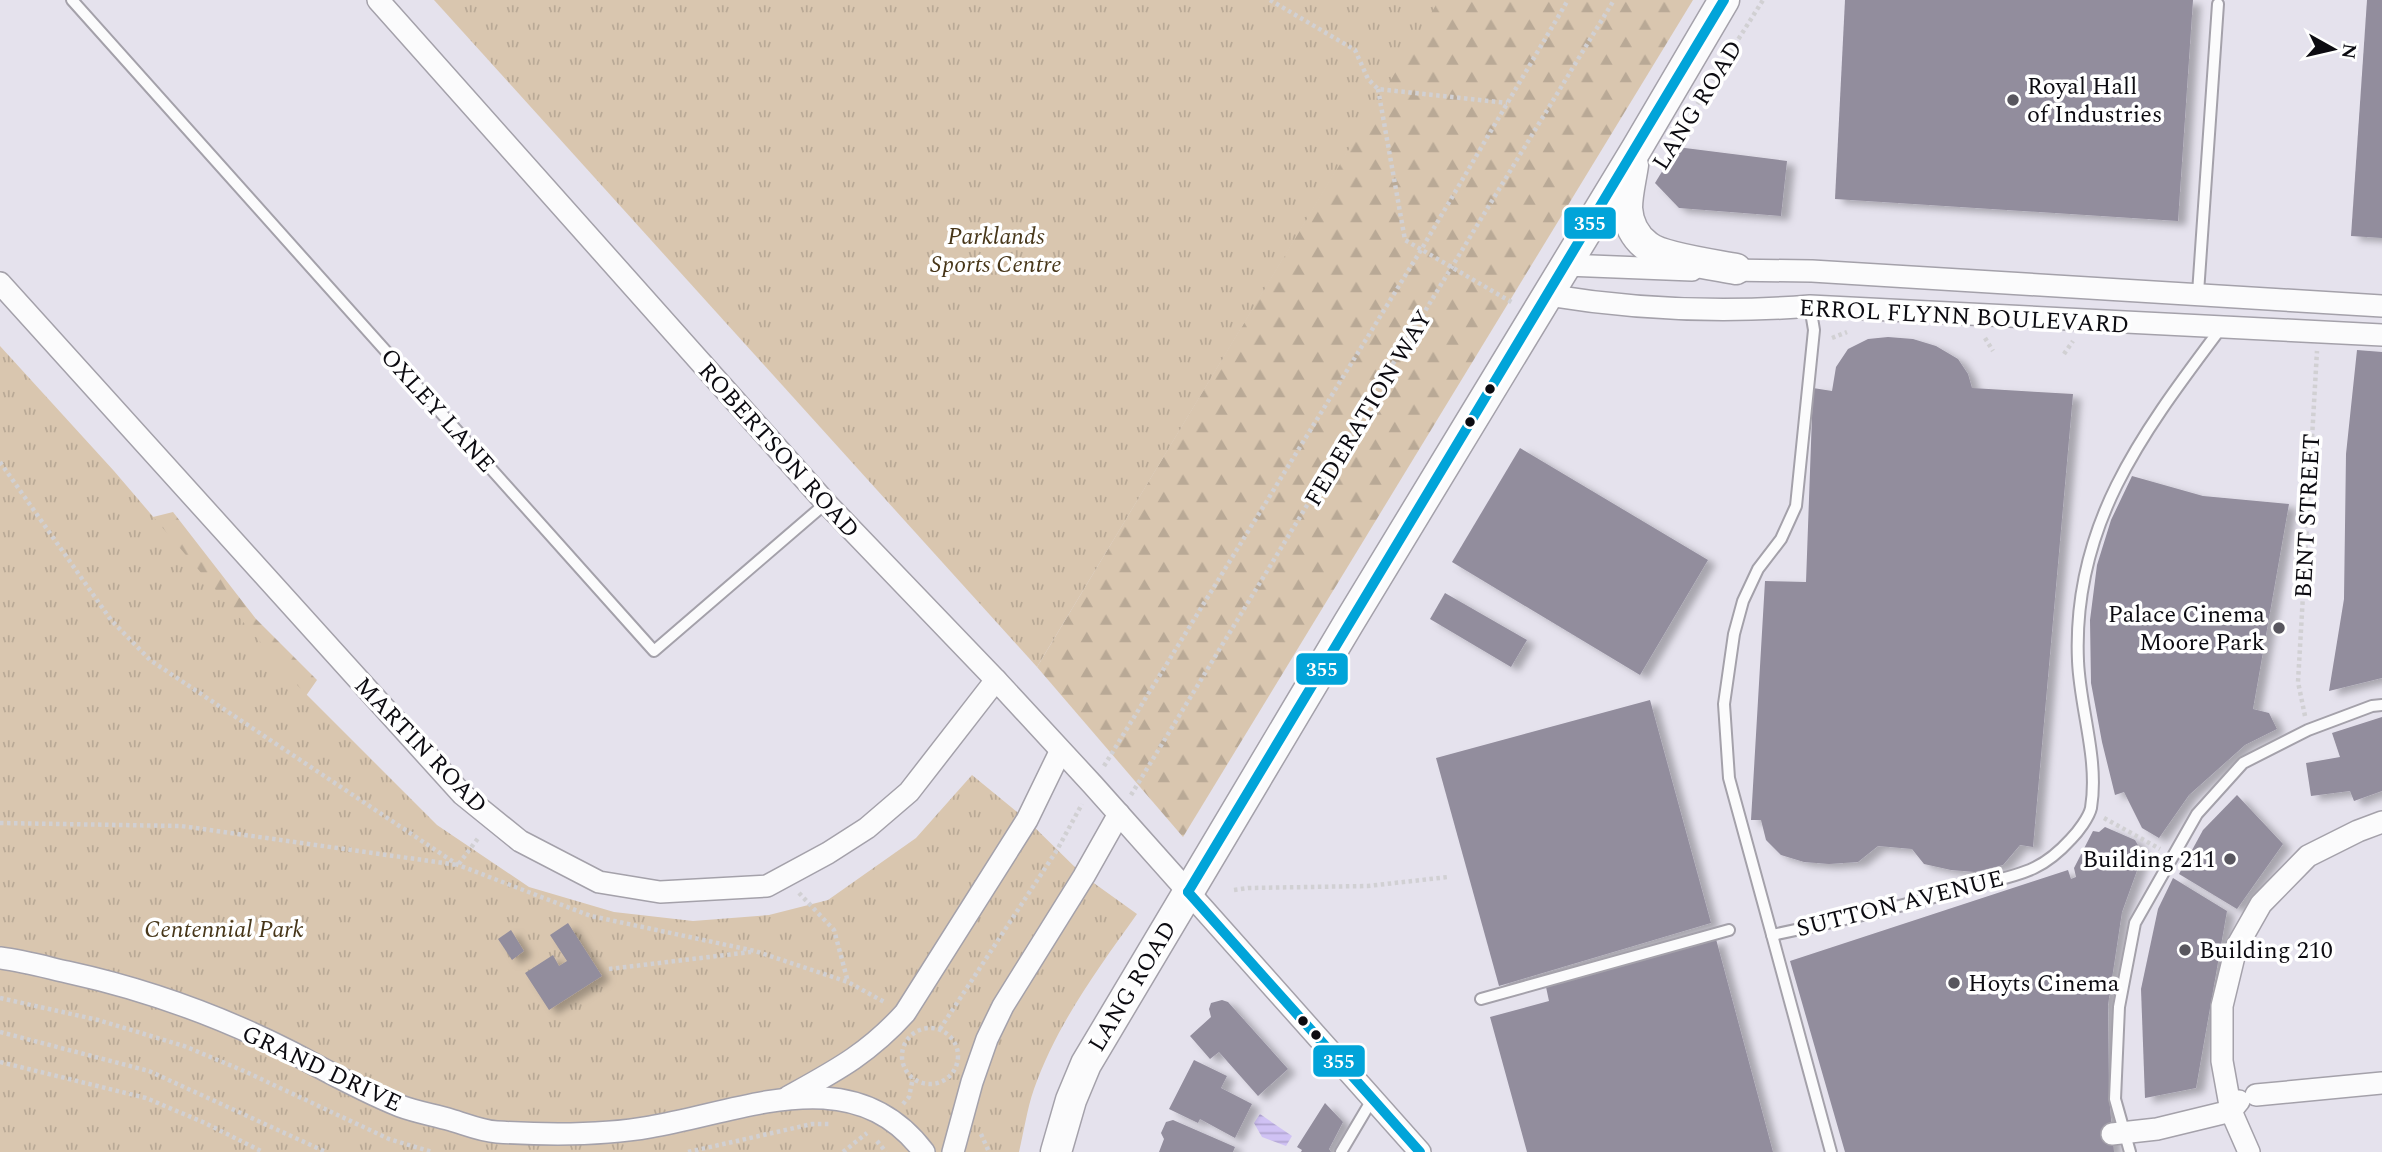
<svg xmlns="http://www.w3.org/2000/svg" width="2382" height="1152" viewBox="0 0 2382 1152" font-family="Spectral,serif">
<defs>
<pattern id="forest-firs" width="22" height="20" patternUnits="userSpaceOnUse" patternTransform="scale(1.75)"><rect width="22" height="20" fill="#d9c6af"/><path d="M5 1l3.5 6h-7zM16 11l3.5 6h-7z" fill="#b9a996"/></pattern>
<pattern id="park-tufts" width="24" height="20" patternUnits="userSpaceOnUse" patternTransform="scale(1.75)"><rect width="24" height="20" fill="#d9c6af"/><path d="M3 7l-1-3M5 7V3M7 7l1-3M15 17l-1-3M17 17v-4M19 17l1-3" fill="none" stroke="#b9a996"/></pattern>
<pattern id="water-rules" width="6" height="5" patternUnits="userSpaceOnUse" patternTransform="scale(1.75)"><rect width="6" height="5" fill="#d0c2f4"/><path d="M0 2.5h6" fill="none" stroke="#b1a5d0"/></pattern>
<filter id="shadow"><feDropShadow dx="8" dy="4.5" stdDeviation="3.5" flood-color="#0004"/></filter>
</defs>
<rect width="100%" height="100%" fill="#e5e2ed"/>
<!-- forest -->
<g fill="url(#forest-firs)">
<polygon points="1438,0 1693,0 1183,837 1037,667"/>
<polygon points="173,512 256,619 317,680 294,713 117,526"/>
</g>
<!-- park -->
<g fill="url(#park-tufts)">
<polygon points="434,0 1439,0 1037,667"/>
<path d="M 0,346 L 114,471 L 298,686 L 437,825 L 529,887 L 614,912 L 693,921 L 769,915 L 828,900 L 916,838 L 972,775 L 1027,820 L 1084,876 L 1137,914 C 1097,970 1057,1024 1034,1089 C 1027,1109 1024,1131 1019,1152 L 0,1152 Z"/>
</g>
<!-- water -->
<polygon fill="url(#water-rules)" points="1260,1114 1292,1136 1286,1146 1262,1137 1254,1123"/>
<!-- building -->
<g fill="#928d9d" filter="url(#shadow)">
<polygon points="1845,0 2193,0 2178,221 1835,199"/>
<polygon points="2367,0 2382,0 2382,238 2351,236"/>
<polygon points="1677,147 1787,161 1781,216 1679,208 1655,183"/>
<polygon points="1888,337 1913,339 1936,346 1958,359 1968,374 1972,388 2073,394 2033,847 2020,845 2003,865 1975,872 1951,870 1924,864 1912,849 1878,846 1858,862 1829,864 1804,862 1781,855 1766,840 1761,820 1751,820 1765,581 1806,582 1813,388 1832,391 1836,367 1848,349 1868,339"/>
<polygon points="2357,350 2382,352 2382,678 2329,691 2344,599 2346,454"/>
<polygon points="1520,448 1708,560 1640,675 1452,562"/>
<polygon points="2132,476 2203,496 2289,504 2253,709 2269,713 2277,729 2245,745 2189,795 2159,838 2142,828 2124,792 2115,795 2102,742 2091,683 2090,620 2097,565 2111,520"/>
<polygon points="1445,593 1527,640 1511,667 1430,619"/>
<polygon points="1650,700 1711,923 1499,986 1436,758"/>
<polygon points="2382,717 2382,791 2354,801 2350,791 2311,796 2306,763 2340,757 2332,733"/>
<polygon points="2237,795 2283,844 2237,909 2179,874 2203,830"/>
<polygon points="2105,827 2135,840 2143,854 2122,912 2108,1005 2109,1096 2114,1152 1845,1152 1790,961 2068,870 2071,879 2076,877 2074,868 2093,831 2099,832"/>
<polygon points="2173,878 2227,911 2196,1088 2145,1098 2141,989 2158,909"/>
<polygon points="568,923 602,976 549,1010 525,973 553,955 559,966 567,961 550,935"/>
<polygon points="511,930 524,951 512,960 498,939"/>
<polygon points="1716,939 1773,1152 1527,1152 1490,1017 1549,1001 1546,987"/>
<polygon points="1222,1000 1228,1002 1288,1069 1258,1096 1219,1052 1210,1059 1190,1036 1211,1017 1209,1009 1211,1003"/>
<polygon points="1194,1060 1227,1076 1221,1088 1252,1104 1235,1138 1200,1119 1198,1123 1169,1109"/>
<polygon points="1325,1103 1343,1122 1329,1149 1331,1152 1301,1152 1302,1150 1297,1147"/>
<polygon points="1173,1120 1235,1147 1233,1152 1159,1152 1164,1139 1161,1133 1166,1122"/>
</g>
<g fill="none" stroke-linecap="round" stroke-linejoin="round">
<defs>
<g id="lane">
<polyline points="72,0 654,651 826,503"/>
<polyline points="2198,293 2218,4"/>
<path d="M 1810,306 L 1814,330 L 1796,506 L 1781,539 L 1758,569 L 1743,601 L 1734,634 L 1724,704 L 1729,778 L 1772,935 C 1839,921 1906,906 1973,886 C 1992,881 2015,877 2034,868 C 2047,862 2061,850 2071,839 C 2078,832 2089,817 2091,808 C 2099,759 2080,709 2078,661 C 2072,524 2144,431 2221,328"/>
<polyline points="1772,935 1831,1152"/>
<polyline points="1481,999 1729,930"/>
<polyline points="1341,1152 1373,1098"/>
<polyline points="2130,1152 2115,1099 2119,1007 2135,923 2197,814 2243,763 2308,730 2372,706 2382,705"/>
</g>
<g id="street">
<polyline points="378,0 826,503 996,680 1093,785 1420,1152"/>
<polyline points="1566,265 1692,270"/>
<polyline points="1724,270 1812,271 2382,306"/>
<polyline points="0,283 462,794 520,841 599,882 660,892 767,886 828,853 867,828 909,792 996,680"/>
<path d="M 1547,295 C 1632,309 1724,313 1810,306 L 2382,335"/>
<path d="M 0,958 C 23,961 45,967 67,972 C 145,989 220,1016 291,1052 C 327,1071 362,1091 400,1106 C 416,1112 434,1115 451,1120 C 465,1124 481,1131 497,1132 C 547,1135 600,1136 650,1127 C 745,1111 853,1058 924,1152"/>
<polyline points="2256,1095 2382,1083"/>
<path d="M 788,1097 C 835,1071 868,1054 905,1013 L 1027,820 L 1060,752"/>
<polyline points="2112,1134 2157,1129 2231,1111 2239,1101"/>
<polyline points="953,1152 972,1082 987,1039 1003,1006 1084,876 1119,814"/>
<polyline points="2249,1152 2231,1111 2222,1061 2222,1006 2236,948 2261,904 2308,856 2358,831 2382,822"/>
</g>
<g id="secondary">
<path d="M 1633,165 C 1631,179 1627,194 1627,208 C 1628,223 1635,237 1647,246 C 1661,258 1716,265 1736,269"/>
<polyline points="1056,1152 1071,1100 1086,1064 1348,624 1637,148 1724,0"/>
</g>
</defs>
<!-- lane casing -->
<use href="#lane" stroke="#a4a1aa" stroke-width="14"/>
<!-- street casing -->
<use href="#street" stroke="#a4a1aa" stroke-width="24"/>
<!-- secondary casing -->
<use href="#secondary" stroke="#a4a1aa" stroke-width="33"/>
<!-- path -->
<g stroke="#d1d0d3" stroke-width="4.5" stroke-dasharray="3.5 3.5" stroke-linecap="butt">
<polyline points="1270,0 1355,50 1368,79 1378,89 1507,103"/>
<polyline points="1378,89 1405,240 1513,303"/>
<polyline points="1690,116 1763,0"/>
<polyline points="1832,338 1847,332"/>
<polyline points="1985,338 1993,351"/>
<polyline points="2064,354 2073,341"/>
<polyline points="0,462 111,620 150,660 458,865 591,916 755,951 848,982 886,1003"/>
<polyline points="2305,716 2298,682 2317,351"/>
<polyline points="1104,766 1421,250 1568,0"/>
<polyline points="1131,795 1614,0"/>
<polyline points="2104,818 2160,849"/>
<polyline points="0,823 181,826 458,865 479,837"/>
<polyline points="1234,890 1248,888 1368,886 1448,877"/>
<polyline points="799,893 834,930 848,982"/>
<polyline points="609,969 751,952"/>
<polyline points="0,998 98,1020 184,1046 244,1071 389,1139 432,1152"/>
<circle cx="930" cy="1056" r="28"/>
<polyline points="940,1029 1057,850 1082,804"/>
<polyline points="0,1032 149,1071 326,1152"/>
<polyline points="0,1062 146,1098 205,1123 263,1152"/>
<polyline points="903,1104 909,1097 913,1078"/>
<polyline points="981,1134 989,1152"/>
<polyline points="877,1141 886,1152"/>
<polyline points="688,1152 812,1124 831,1124"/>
<polyline points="843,1152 867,1133"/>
</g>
<!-- lane -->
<use href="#lane" stroke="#fbfbfc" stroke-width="10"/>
<!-- street -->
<use href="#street" stroke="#fbfbfc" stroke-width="21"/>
<!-- secondary -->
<use href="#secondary" stroke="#fbfbfc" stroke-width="30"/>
<defs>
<g id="bus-1">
<polyline points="1188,892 1724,0"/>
<polyline points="1188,892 1420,1152"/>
</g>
</defs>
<!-- bus-1 casing -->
<use href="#bus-1" stroke="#fff" stroke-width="16"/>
<!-- bus-1 -->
<use href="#bus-1" stroke="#01a4d9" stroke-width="10"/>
</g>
<!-- markers -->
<g fill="#58565e" stroke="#fff" stroke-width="2.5">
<circle cx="2013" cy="100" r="7"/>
<circle cx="2279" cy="628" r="7"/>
<circle cx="2230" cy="859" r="7"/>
<circle cx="2185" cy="950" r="7"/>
<circle cx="1954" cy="983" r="7"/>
</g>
<g fill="#0c0b11" stroke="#fff" stroke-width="2.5">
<circle cx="1490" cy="389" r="6"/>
<circle cx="1470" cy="422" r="6"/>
<circle cx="1303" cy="1021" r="6"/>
<circle cx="1316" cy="1035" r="6"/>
</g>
<g text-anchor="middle" stroke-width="7" stroke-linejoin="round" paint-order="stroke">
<!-- poi labels -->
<g font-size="24" fill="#0c0b11" stroke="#fff" text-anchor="start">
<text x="2027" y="94">Royal Hall<tspan x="2027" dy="28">of Industries</tspan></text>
<text x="2265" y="622" text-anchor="end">Palace Cinema<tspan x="2265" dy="28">Moore Park</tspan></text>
<text x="2216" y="867" text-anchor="end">Building 211</text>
<text x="2199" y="958">Building 210</text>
<text x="1968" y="991">Hoyts Cinema</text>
</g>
<!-- street labels -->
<g font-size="24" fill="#0c0b11" stroke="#fff">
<text transform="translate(1697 105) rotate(-58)" y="8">LANG ROAD</text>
<text transform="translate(1964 316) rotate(3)" y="8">ERROL FLYNN BOULEVARD</text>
<text transform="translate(1368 408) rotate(-59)" y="8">FEDERATION WAY</text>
<text transform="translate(438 410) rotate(48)" y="8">OXLEY LANE</text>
<text transform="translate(779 450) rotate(48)" y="8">ROBERTSON ROAD</text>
<text transform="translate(2307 516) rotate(-87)" y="8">BENT STREET</text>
<text transform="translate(421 745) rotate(46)" y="8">MARTIN ROAD</text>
<text transform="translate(1900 903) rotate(-14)" y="8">SUTTON AVENUE</text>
<text transform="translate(1132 986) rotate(-59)" y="8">LANG ROAD</text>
<text transform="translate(322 1068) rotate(25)" y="8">GRAND DRIVE</text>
</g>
<!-- park labels -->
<g font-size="24" font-style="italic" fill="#473619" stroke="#fff">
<text x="996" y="244">Parklands<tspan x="996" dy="28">Sports Centre</tspan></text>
<text x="224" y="937">Centennial Park</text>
</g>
</g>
<g stroke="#fff" stroke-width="2.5">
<rect x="1563" y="206" width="54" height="34" rx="7" fill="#01a4d9"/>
<rect x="1295" y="652" width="54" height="34" rx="7" fill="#01a4d9"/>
<rect x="1312" y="1044" width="54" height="34" rx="7" fill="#01a4d9"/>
</g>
<g font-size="19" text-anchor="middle" font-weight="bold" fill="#fff">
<text x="1590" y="230">355</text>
<text x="1322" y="676">355</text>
<text x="1339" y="1068">355</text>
</g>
<!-- north arrow -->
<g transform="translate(2333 49) rotate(98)" stroke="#ffffff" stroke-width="5" paint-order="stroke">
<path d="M0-5L12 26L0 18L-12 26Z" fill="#0c0b11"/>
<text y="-10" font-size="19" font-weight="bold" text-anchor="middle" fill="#0c0b11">N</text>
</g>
</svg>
